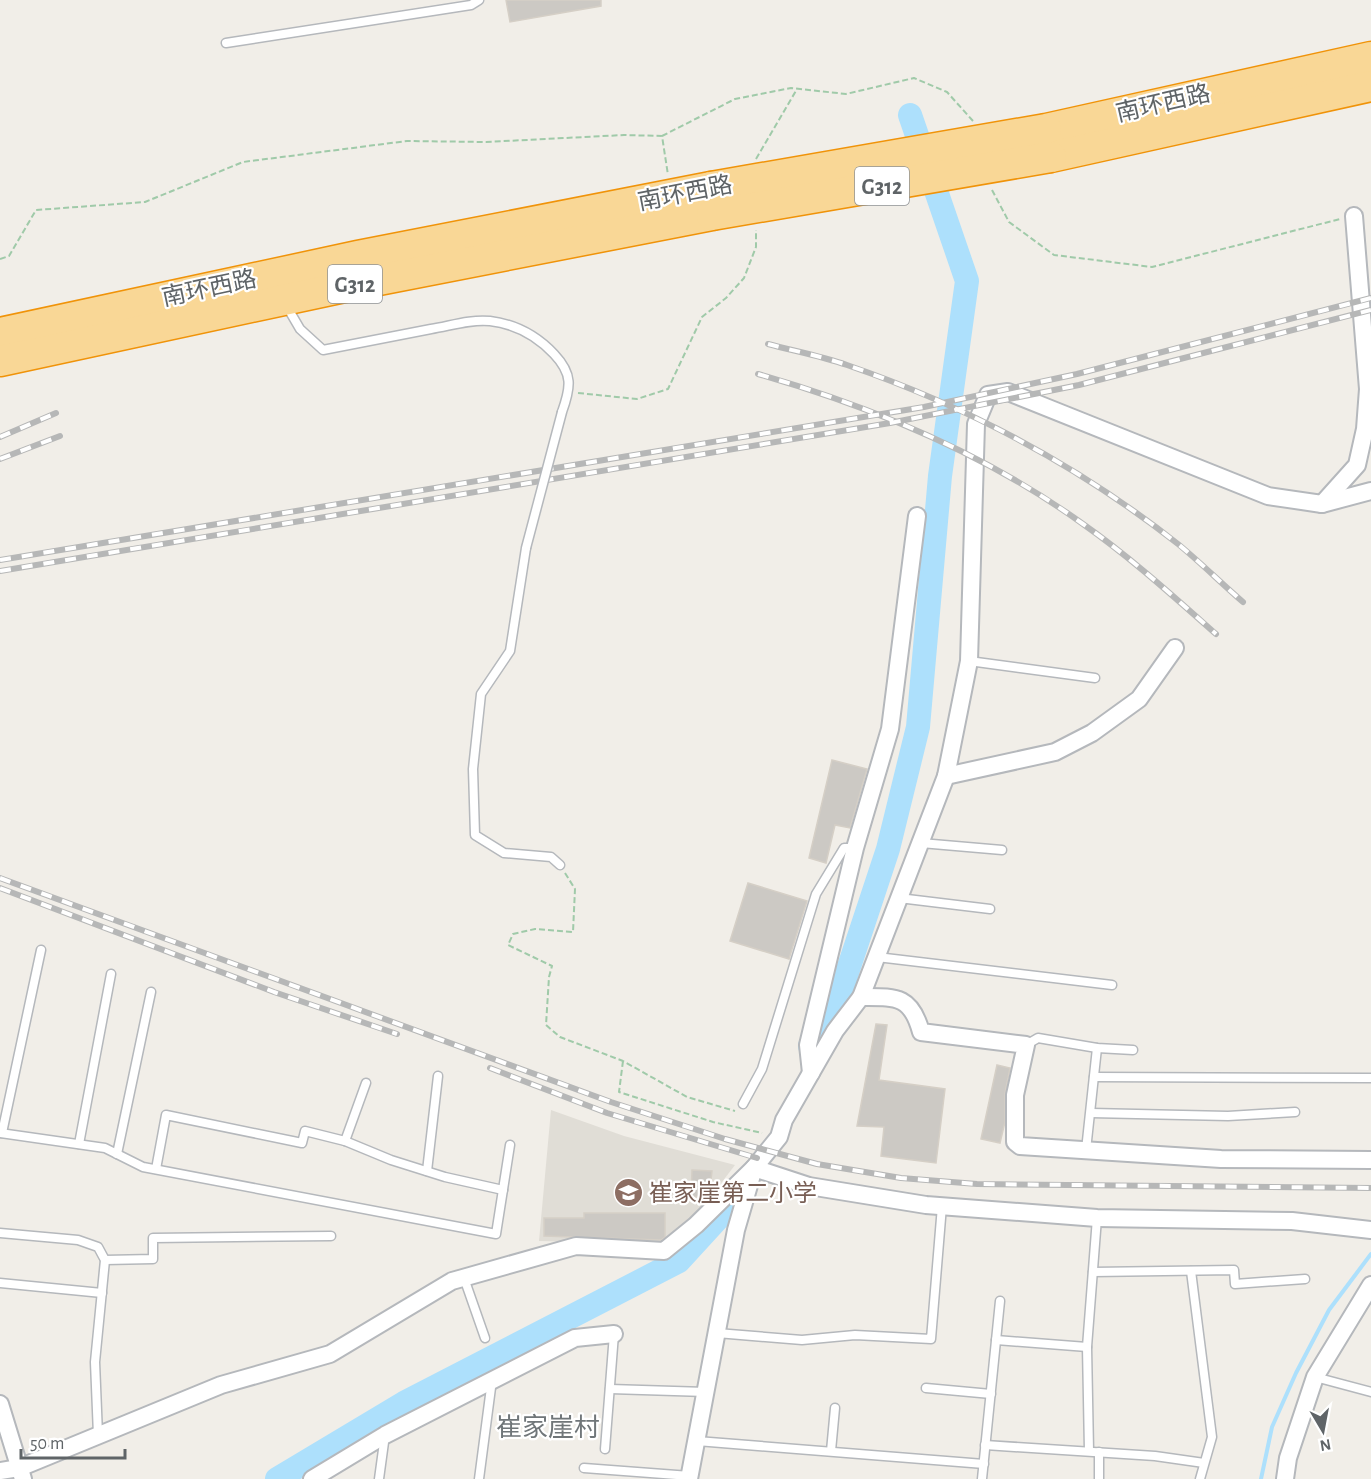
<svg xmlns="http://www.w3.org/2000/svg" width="1371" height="1479" viewBox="0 0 1371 1479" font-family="'Alegreya Sans','Noto Sans SC',sans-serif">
<rect width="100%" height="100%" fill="#f1eee8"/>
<!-- education -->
<polygon fill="#e0ddd6" points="551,1110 624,1136 735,1165 692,1221 669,1244 539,1241"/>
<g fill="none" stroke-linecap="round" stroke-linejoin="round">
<!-- stream -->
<polyline stroke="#ade0fc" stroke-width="4" points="1261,1479 1272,1427 1296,1373 1329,1310 1371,1254"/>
<!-- river -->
<g stroke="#ade0fc" stroke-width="24">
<polyline points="810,1046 841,991 888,849 918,727 940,476 967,281 910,115"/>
<polyline points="277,1479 404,1403 679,1261 733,1202"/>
</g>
</g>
<!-- building -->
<g fill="#ccc9c4" stroke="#d5cfc6" stroke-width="1.5">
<polygon points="506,0 601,0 601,6 510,22"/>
<polygon points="832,760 867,769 850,828 835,825 826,863 809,858"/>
<polygon points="748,883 807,901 789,959 730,941"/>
<polygon points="876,1024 887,1025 879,1080 945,1089 936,1163 881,1156 884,1127 857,1126"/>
<polygon points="997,1065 1010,1068 1005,1093 1005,1122 1000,1143 981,1139"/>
<polygon points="692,1170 712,1171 709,1198 691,1196"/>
<polygon points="584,1213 665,1213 665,1237 661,1240 544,1236 544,1218 584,1218"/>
</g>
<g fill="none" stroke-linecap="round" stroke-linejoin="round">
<defs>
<g id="lane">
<polyline points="226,43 471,5 479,0"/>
<path d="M 286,305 L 300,329 L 323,350 C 359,343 395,336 431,329 C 450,326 470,319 490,321 C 515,324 537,336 554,354 C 573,374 571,387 562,412"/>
<polyline points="526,548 510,651 481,694 473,769 475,835 504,853 551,857 560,865"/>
<polyline points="969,661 1095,678"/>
<polyline points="921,843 1002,850"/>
<polyline points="899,898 990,909"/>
<polyline points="877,957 1112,985"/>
<polyline points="1026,1045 1038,1038 1097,1048 1133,1050"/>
<polyline points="1094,1077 1371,1078"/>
<polyline points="743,1104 762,1069 816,894 844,848 855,848"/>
<polyline points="1091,1113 1228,1116 1295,1112"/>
<polyline points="0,1133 105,1148 143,1167 496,1234 510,1145"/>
<polyline points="2,1133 41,950"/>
<polyline points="345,1141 366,1083"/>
<polyline points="79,1144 111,974"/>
<polyline points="1086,1150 1097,1048"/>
<polyline points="117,1154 151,992"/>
<polyline points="156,1169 166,1115 302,1143 305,1131 345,1141 391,1160 445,1177 503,1190"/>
<polyline points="427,1171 438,1076"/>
<polyline points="0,1233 78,1240 98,1247 105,1260 95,1362 98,1435"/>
<polyline points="105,1260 153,1259 153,1238 331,1236"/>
<polyline points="1191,1271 1212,1437 1200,1479"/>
<polyline points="1093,1272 1234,1270 1235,1284 1305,1279"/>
<polyline points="464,1278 485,1338"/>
<polyline points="0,1283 102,1293"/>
<polyline points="717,1333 802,1340 855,1335 931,1339 942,1206"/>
<polyline points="996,1340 1087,1347"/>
<polyline points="1315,1377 1371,1392"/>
<polyline points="926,1388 991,1394"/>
<polyline points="610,1389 706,1392"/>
<polyline points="697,1441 984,1464"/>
<polyline points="985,1445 1155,1456 1204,1463"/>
<polyline points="605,1449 614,1334"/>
<polyline points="831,1451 835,1408"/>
<polyline points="1089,1451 1087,1347 1097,1218"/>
<polyline points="584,1468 690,1476"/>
<polyline points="379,1479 385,1435"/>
<polyline points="479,1479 492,1380"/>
<polyline points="982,1479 1000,1301"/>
<polyline points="1099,1479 1099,1452"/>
</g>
<g id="street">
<polyline points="1322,504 1357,465 1365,429 1368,389 1354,216"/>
<polyline points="946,776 1055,752 1092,733 1139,699 1175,648"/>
<path d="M 861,997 C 896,997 911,995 921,1032 L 1026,1045 L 1015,1095 L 1015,1142 L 1020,1146 L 1221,1159 L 1371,1160"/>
<polyline points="811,1073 808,1045 855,848 890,729 917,516"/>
<polyline points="0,1404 23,1479"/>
<polyline points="0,1471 19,1468 221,1385 330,1354 452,1281 576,1246 664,1251 696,1225 754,1168 809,1186 926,1205 1097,1218 1292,1221 1371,1230"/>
<polyline points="312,1479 385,1435 575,1338 614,1334"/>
<polyline points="689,1479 736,1230 754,1168 779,1137 784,1120 835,1031 861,997 946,776 969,661 976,424 988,395 1008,392 1268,496 1322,504 1371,491"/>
<polyline points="1285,1479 1288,1458 1315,1377 1371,1285"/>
</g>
<g id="highway">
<polyline points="1046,129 1371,57"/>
<polyline points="1051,157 1371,86"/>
<polyline points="0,333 358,256 711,187"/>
<polyline points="0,361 363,283 712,215"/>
</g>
</defs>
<!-- lane casing -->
<use href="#lane" stroke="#b5b8bc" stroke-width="11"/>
<!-- street casing -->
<use href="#street" stroke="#b5b8bc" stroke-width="20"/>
<!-- highway casing -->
<use href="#highway" stroke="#f09309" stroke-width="33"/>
<!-- path -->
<g stroke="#a0caa9" stroke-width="2" stroke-dasharray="6 3" stroke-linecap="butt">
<polyline points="662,136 735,99 791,88 846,94 914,78 947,92 973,121"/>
<polyline points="756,159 797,89"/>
<polyline points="992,190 1009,222 1054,255 1152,267 1340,219"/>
<polyline points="0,259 9,256 36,210 145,202 243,162 407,141 486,142 624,135 662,136 668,175"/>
<polyline points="578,393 637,399 668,389 702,317 726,298 744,278 756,247 756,230"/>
<polyline points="565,873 575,889 573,932 535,929 513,934 508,945 552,966 549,977 546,1025 560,1037 623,1061 687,1097 735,1111"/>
<polyline points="623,1061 619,1092 713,1122 762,1133"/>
</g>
<!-- lane -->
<use href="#lane" stroke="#fff" stroke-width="8"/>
<!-- street -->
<use href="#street" stroke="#fff" stroke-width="16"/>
<!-- highway -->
<use href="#highway" stroke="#f9d796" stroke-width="30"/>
<defs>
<g id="rail">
<path d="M 768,344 C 794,351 821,356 847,365 C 966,406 1079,466 1178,544 C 1200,562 1221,583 1243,602"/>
<path d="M 758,374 C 873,407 986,454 1083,524 C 1130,557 1173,596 1216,634"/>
<polyline points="0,437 56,413"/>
<polyline points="0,459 60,436"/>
<polyline points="0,560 924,407 1077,374 1371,298"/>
<polyline points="0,571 890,423 1079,385 1371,310"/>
<polyline points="0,878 611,1102 725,1139 817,1164 901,1178 977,1184 1371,1188"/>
<polyline points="0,888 274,992 397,1034"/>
<polyline points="490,1068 607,1113 757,1158"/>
</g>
</defs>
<!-- rail casing -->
<use href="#rail" stroke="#b6b7b7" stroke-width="6"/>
<!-- rail -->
<use href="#rail" stroke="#fff" stroke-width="4" stroke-dasharray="11" stroke-linecap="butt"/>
<defs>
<polyline id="lane-bridge" points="526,548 562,412"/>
<g id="highway-bridge">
<polyline points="711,187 1046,129"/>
<polyline points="712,215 1051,157"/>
</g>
</defs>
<!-- lane-bridge casing -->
<use href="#lane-bridge" stroke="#b5b8bc" stroke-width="11" stroke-linecap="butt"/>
<!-- highway-bridge casing -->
<use href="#highway-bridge" stroke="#f09309" stroke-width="33" stroke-linecap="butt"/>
<!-- lane-bridge -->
<use href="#lane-bridge" stroke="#fff" stroke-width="8"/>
<!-- highway-bridge -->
<use href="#highway-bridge" stroke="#f9d796" stroke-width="30"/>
</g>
<!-- icons -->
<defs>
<symbol id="school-disc" viewBox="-11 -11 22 22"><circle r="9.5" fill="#8d6e63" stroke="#fff"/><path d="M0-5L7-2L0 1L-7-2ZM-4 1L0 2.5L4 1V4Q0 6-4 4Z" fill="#fff"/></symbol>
</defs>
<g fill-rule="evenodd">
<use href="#school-disc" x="612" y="1176" width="33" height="33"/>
</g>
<g text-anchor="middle" stroke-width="4.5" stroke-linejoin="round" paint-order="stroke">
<!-- shield labels -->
<g fill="#fff" stroke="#8f9295" stroke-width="1.5">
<rect x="855" y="167" width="54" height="38" rx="4.5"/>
<rect x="328" y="265" width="54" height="38" rx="4.5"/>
</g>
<g font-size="22" font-weight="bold" fill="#5f6467">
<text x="882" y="194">G312</text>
<text x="355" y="292">G312</text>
</g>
<!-- street labels -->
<g font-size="24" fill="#5f6467" stroke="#fff">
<text transform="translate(1163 103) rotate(-13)" y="8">南环西路</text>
<text transform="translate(685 193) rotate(-11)" y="8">南环西路</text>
<text transform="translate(209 288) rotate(-12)" y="8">南环西路</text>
</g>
<!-- education labels -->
<g font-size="24" fill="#785e54" stroke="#fff" text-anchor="start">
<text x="649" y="1201">崔家崖第二小学</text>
</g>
<!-- neighbourhood labels -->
<g font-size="26" fill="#707679" stroke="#fff">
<text x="548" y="1436">崔家崖村</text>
</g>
</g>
<!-- north arrow -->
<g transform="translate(1323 1431) rotate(170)" stroke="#ffffff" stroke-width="4.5" paint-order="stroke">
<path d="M0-4.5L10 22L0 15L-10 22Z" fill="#5f6467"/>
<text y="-9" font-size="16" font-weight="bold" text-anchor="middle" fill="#5f6467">N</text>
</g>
<!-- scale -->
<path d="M21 1449v9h104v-9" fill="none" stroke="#5f6467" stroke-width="3"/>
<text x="30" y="1449" font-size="18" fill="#5f6467" stroke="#ffffff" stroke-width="4.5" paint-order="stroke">50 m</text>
</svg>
